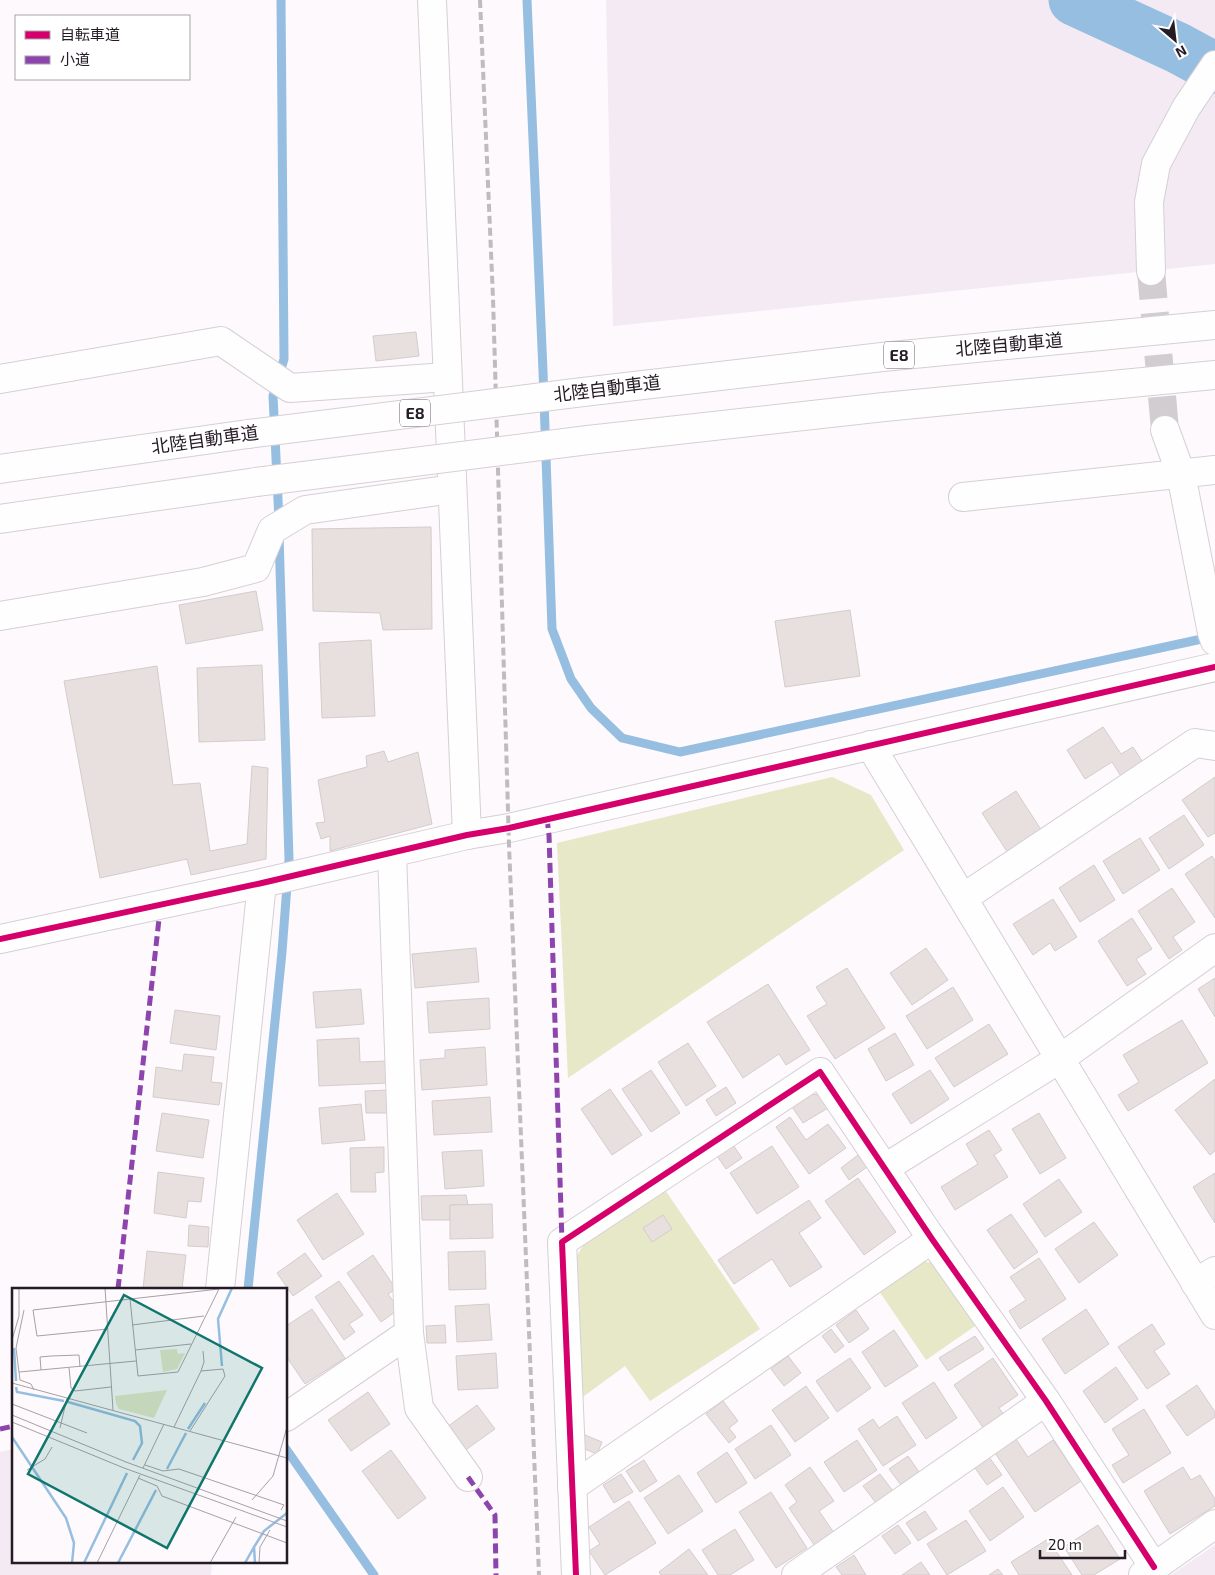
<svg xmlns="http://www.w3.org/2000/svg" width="1215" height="1575" viewBox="0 0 1215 1575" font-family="'Exo 2','Noto Sans JP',sans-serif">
<rect width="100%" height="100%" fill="#fdf9fc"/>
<!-- built -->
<g fill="#f3eaf3">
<polygon points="606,0 1215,0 1215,264 613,326"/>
<polygon points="14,1449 14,1561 212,1561 211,1575 0,1575 0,1452"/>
<polygon points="1215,1545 1215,1575 1171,1575"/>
</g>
<!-- green -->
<g fill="#e6e8c8">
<polygon points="832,777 871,795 904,850 568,1078 557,843"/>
<polygon points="663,1187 760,1329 650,1401 625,1366 580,1399 574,1261 586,1240"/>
<polygon points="917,1260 938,1264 978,1324 926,1360 877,1288"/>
</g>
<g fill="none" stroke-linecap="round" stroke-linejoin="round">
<!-- stream -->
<g stroke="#95bee1" stroke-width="9">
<polyline points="527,0 543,371 552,629 571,679 591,708 622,738 680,752 1211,637"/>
<polyline points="279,520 273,396 284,359 281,0"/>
<polyline points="248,1289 282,952 289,859 279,536"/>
<polyline points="286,1449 374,1575"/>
</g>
<!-- river -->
<polyline stroke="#95bee1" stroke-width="51" points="1074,0 1178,48 1215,68"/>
</g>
<!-- building -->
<g fill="#e8dfdf" stroke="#d5cccc">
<polygon points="416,332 419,356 376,361 373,336"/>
<polygon points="431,527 432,629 383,630 380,613 313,611 312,529"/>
<polygon points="256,591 263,630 186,644 179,605"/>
<polygon points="850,610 860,676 785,687 775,621"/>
<polygon points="371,640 375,716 322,718 319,643"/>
<polygon points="262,665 265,740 199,742 197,668"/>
<polygon points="157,666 173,785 200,783 210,851 247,844 252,766 268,768 266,859 191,875 187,859 100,878 64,681"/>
<polygon points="1103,727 1121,754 1133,747 1144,764 1122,778 1112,762 1085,779 1067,750"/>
<polygon points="384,751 388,762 418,752 432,824 330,851 330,836 321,839 316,823 325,822 318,780 367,767 366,756"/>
<polygon points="1215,777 1215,833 1208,837 1182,800"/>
<polygon points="1016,791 1042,831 1008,853 982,813"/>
<polygon points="1184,815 1204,845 1169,869 1149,838"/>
<polygon points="1140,838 1160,870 1123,894 1103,861"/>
<polygon points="1212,856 1215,861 1215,918 1185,874"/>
<polygon points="1094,865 1115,900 1080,922 1059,888"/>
<polygon points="1172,888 1195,922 1173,937 1182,950 1169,959 1138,911"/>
<polygon points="1053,899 1077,937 1055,951 1050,943 1033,955 1013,924"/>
<polygon points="1132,918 1152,949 1136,959 1146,974 1127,986 1098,941"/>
<polygon points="476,948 479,982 415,988 412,954"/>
<polygon points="926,948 948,980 912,1005 890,973"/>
<polygon points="847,968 885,1028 835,1059 807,1016 827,1004 816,987"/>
<polygon points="1215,978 1215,1017 1198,989"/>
<polygon points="768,984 810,1050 786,1065 779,1054 743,1078 707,1022"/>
<polygon points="953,987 973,1020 927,1049 906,1016"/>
<polygon points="361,989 364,1024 316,1028 313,992"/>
<polygon points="489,998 490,1029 429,1033 427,1002"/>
<polygon points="175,1010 220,1016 216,1050 170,1043"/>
<polygon points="1182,1020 1208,1063 1128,1111 1118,1095 1139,1082 1123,1055"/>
<polygon points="989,1024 1008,1054 954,1087 935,1058"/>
<polygon points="895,1033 914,1065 886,1081 868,1049"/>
<polygon points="359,1038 360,1062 388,1061 389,1083 319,1086 317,1040"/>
<polygon points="688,1043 716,1086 686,1106 658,1062"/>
<polygon points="485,1047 487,1085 422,1090 420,1060 445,1058 445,1050"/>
<polygon points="184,1054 214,1057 211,1082 222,1083 219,1105 153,1097 156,1067 182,1071"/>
<polygon points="651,1070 680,1113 651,1132 622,1089"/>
<polygon points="930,1070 949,1099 911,1124 892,1094"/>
<polygon points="1215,1079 1215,1151 1210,1155 1175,1110"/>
<polygon points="726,1087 736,1103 716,1116 706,1100"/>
<polygon points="610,1089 642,1135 612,1155 581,1109"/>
<polygon points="389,1090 390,1113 366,1113 365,1091"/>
<polygon points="801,1093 820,1095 828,1108 803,1123 788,1101"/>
<polygon points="490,1097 492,1132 434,1135 432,1101"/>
<polygon points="361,1104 365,1140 322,1144 319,1108"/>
<polygon points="162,1113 209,1120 203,1158 156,1151"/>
<polygon points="1039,1113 1066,1158 1040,1174 1012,1129"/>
<polygon points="790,1117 806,1140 828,1124 846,1148 809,1174 776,1127"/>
<polygon points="989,1130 1002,1150 994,1155 1008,1177 955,1210 941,1187 978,1164 966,1144"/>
<polygon points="731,1142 742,1158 726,1169 715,1153"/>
<polygon points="772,1146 799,1187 757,1214 730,1173"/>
<polygon points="384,1147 384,1172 375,1173 376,1192 351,1192 350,1148"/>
<polygon points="482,1150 484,1186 445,1189 442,1152"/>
<polygon points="858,1155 867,1167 849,1180 841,1168"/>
<polygon points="158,1172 204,1178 201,1202 188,1201 186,1218 154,1213"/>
<polygon points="1215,1173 1215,1223 1193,1187"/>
<polygon points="858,1178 896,1232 864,1255 825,1201"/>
<polygon points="1059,1179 1082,1212 1045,1237 1023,1204"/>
<polygon points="337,1193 364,1234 323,1260 297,1220"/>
<polygon points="466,1195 468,1205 450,1205 450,1220 422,1220 421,1196"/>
<polygon points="809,1200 821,1218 799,1233 822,1267 790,1287 772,1259 734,1284 718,1260"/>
<polygon points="492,1204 493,1238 450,1239 450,1205"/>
<polygon points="1011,1214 1038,1252 1014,1269 987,1230"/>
<polygon points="663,1215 672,1229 652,1242 643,1228"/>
<polygon points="1094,1222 1118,1255 1079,1283 1055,1249"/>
<polygon points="189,1225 209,1227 208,1247 188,1246"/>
<polygon points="147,1251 186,1255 182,1289 143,1289"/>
<polygon points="485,1251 486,1289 449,1290 448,1252"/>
<polygon points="305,1253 322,1276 293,1296 277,1273"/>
<polygon points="373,1255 396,1289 388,1294 399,1309 381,1322 347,1273"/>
<polygon points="1039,1258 1066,1299 1020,1329 1009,1311 1026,1300 1010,1277"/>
<polygon points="339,1281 363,1315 349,1324 355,1332 344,1340 315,1297"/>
<polygon points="489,1304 492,1340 457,1342 455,1306"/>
<polygon points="312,1309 345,1358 305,1384 286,1356 286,1326"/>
<polygon points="1086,1309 1109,1344 1065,1374 1042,1339"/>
<polygon points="856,1310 869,1329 849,1343 836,1325"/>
<polygon points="1152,1324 1165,1344 1154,1351 1170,1374 1147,1389 1118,1347"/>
<polygon points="445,1325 446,1343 427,1343 426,1326"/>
<polygon points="831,1329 844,1346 835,1353 822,1336"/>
<polygon points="894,1330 918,1366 885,1387 862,1352"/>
<polygon points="975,1336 984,1349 948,1371 939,1358"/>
<polygon points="496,1353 498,1388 458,1390 456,1356"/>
<polygon points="788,1356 801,1373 784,1386 771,1369"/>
<polygon points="850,1358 871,1388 837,1412 816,1381"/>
<polygon points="993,1358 1018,1395 999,1408 1004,1415 984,1429 954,1385"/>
<polygon points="1116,1367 1138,1399 1105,1423 1083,1391"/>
<polygon points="934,1382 957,1418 926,1439 902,1403"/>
<polygon points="1197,1385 1215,1412 1215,1417 1187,1436 1166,1406"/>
<polygon points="806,1386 829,1418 795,1442 772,1410"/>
<polygon points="368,1392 390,1424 351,1451 328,1420"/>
<polygon points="723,1401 738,1421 729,1428 736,1437 729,1443 706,1414"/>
<polygon points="477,1405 495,1429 464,1451 447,1427"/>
<polygon points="1144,1409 1171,1453 1123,1483 1112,1465 1129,1455 1112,1429"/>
<polygon points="897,1416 916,1445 883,1466 858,1429 873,1419 879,1428"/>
<polygon points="771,1425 791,1455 755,1479 735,1449"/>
<polygon points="585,1435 602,1442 597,1454 580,1447"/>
<polygon points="1016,1439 1028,1457 1053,1440 1081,1481 1035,1512 995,1453"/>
<polygon points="857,1440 877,1470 844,1492 824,1462"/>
<polygon points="391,1450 426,1498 398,1519 362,1471"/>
<polygon points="727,1452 747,1483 716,1503 697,1473"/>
<polygon points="908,1456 919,1472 901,1485 889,1469"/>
<polygon points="989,1457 1002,1475 987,1485 975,1468"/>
<polygon points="644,1460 657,1481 640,1492 626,1471"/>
<polygon points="810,1467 834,1501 819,1511 834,1533 815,1546 789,1508 797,1502 785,1485"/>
<polygon points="1183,1467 1191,1480 1200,1475 1215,1499 1215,1506 1170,1534 1144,1491"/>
<polygon points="621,1474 633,1492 614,1503 603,1485"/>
<polygon points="880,1474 893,1491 876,1503 863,1486"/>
<polygon points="679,1475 703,1511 668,1534 644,1498"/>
<polygon points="1003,1487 1024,1517 990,1541 969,1511"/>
<polygon points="771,1492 807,1548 776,1568 739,1512"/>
<polygon points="629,1501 656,1543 605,1575 589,1551 600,1544 589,1527"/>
<polygon points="925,1511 937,1529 918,1541 906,1523"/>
<polygon points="966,1520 986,1551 947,1575 927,1544"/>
<polygon points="898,1525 911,1543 895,1554 882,1536"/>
<polygon points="1098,1525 1120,1559 1094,1575 1082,1575 1064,1547"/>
<polygon points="735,1529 754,1560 730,1575 718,1575 702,1550"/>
<polygon points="1048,1539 1072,1575 1019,1575 1011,1562"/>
<polygon points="689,1549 708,1575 661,1575 659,1572"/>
<polygon points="854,1555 866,1575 842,1575 836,1567"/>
<polygon points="921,1562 930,1575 902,1575"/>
<polygon points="998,1569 1003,1575 989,1575"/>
</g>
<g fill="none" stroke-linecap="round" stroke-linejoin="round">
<!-- minor-tunnel -->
<polyline stroke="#d2cdd1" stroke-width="28" stroke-dasharray="28 14" stroke-linecap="butt" points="1151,271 1165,430"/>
<defs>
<g id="minor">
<polyline points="1151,271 1149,202 1156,164 1186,108 1215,65"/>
<polyline points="0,379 221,341 290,388 447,377"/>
<polyline points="1165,430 1181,474 1212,633 1215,641"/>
<polyline points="963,497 1215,470"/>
<polyline points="0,616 203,582 256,568 272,530 305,510 452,489"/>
<polyline points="392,853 409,1333 419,1408 468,1477"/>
<polyline points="963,898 1195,743 1215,746"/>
<polyline points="885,1168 1061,1058 1215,948"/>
<polyline points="1195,1283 1215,1271"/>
<polyline points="220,1289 262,883"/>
<polyline points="286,1417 409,1333"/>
<polyline points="572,1487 932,1239"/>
<polyline points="576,1575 562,1242 820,1072 932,1239 1046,1401 1154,1567"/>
<polyline points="796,1575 1046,1401"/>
<polyline points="1143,1575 1215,1524"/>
</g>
<g id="tertiary">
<polyline points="432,0 467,835"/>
<polyline points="870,745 1215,1315"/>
<polyline points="0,939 262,883 467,835 509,828 1215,667"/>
</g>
<g id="motorway">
<polyline points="583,392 882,357 1215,325"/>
<polyline points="588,440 884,407 1215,375"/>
<polyline points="0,469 248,434"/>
<polyline points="0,519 256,482"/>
</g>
</defs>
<!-- minor casing -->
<use href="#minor" stroke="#d6cfd6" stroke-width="30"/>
<!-- tertiary casing -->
<use href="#tertiary" stroke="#d6cfd6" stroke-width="30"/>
<!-- motorway casing -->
<use href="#motorway" stroke="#d6cfd6" stroke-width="30"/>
<!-- minor -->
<use href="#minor" stroke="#fffeff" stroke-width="28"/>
<!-- tertiary -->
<use href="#tertiary" stroke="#fffeff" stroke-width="28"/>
<!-- motorway -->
<use href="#motorway" stroke="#fffeff" stroke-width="28"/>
<!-- rail -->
<polyline stroke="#bebcbe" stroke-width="4" stroke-dasharray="8 4" stroke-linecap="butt" points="480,0 493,298 509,845 539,1575"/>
<defs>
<g id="motorway-bridge">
<polyline points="248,434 583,392"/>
<polyline points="256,482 588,440"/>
</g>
</defs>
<!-- motorway-bridge casing -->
<use href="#motorway-bridge" stroke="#d6cfd6" stroke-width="30" stroke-linecap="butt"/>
<!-- motorway-bridge -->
<use href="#motorway-bridge" stroke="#fffeff" stroke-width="28"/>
<!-- quiet -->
<g stroke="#8e44ad" stroke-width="5" stroke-dasharray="10 5" stroke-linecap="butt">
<polyline points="547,818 549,835 562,1242"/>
<polyline points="118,1289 159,919"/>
<polyline points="0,1429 14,1426"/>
<polyline points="468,1477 495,1515 496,1575"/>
</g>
<defs>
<g id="cycleway">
<polyline points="0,939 262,883 467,835 509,828 1215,667"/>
<polyline points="576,1575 562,1242 820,1072 932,1239 1046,1401 1154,1567"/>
</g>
</defs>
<!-- cycleway casing -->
<use href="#cycleway" stroke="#fff" stroke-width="9"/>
<!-- cycleway -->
<use href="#cycleway" stroke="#d6006c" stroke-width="6"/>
</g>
<g text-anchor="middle" stroke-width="4" stroke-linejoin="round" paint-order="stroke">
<!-- shield labels -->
<g fill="#fff" stroke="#665f66" stroke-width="1">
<rect x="884" y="341.5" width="30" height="27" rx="4"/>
<rect x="400" y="399.5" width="30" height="27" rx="4"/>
</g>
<g font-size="16" font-weight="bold" fill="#251b25">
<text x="899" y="361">E8</text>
<text x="415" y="419">E8</text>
</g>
<!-- street labels -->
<g font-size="18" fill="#251b25" stroke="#fff">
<text transform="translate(1009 345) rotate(-5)" y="6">北陸自動車道</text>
<text transform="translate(607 389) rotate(-7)" y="6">北陸自動車道</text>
<text transform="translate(205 440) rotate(-8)" y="6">北陸自動車道</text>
</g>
</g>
<!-- overview -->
<g transform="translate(12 1288)">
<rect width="275" height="275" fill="#fdf9fc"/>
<path d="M 165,61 L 166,66 L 173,65 L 165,81 L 151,84 L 148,62 ZM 155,102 L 142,130 L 107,121 L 104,116 L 103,108 Z" fill="#e6e8c8"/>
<path fill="none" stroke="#95bee1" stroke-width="2.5" d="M 2,60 L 4,93M 210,78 L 206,31 L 220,0M 4,99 L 5,104 L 52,113M 56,114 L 123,133 L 128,138 L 130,155 L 121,172M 176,141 L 193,115M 0,149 L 54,230 L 62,255 L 60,275M 155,181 L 174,145M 72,275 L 115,185M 106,275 L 144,202M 233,275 L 242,259M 243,275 L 242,259 L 252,243 L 275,225"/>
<path fill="none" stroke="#a7a0a6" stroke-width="1" d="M 93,0 L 101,122M 118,11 L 126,88 L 166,84 L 207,1M 12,22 L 4,60 L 8,92 L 19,96 L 22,102M 120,37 L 192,28M 96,41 L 25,48 L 21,22 L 207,1M 0,52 L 7,28 L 7,0M 123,62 L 179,56M 57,80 L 59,100 L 63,103 L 99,99M 29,82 L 28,69 L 39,68 L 67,67 L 68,79M 7,84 L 124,73M 0,95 L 275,170M 0,116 L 75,145M 0,127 L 114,174 L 275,233M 0,134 L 112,180 L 275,239M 162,139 L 189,83 L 192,74 L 191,63M 48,140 L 55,110M 178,143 L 213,88 L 211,81 L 189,83M 133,177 L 151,183 L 167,181 L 272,217 L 269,222M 131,180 L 152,136M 15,182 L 33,171 L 40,159M 126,190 L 145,198 L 150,208 L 275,255M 240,212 L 261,188 L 275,139M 85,275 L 128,187M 198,275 L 224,229M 247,275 L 248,259 L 258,242"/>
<path fill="#0f766e" fill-opacity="0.15" stroke="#0f766e" stroke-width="2.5" d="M 112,7 L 250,80 L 155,260 L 16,186 Z"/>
<rect width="275" height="275" fill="none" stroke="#251b25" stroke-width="2.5"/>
</g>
<!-- legend -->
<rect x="15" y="15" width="175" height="65" fill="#ffffff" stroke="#a8a4a8"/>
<rect x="25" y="31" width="25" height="8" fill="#d6006c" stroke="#a8a4a8"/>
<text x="60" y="40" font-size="15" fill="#251b25">自転車道</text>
<rect x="25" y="56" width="25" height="8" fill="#8e44ad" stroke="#a8a4a8"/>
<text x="60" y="65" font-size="15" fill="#251b25">小道</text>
<!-- north arrow -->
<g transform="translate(1175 40) rotate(152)" stroke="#ffffff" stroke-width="4" paint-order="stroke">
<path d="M0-4L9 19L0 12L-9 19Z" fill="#251b25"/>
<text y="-8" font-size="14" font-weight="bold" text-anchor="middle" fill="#251b25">N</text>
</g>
<!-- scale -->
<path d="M1040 1550v8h85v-8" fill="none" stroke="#251b25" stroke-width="2.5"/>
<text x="1048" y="1550" font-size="15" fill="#251b25" stroke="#ffffff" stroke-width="4" paint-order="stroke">20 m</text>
</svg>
